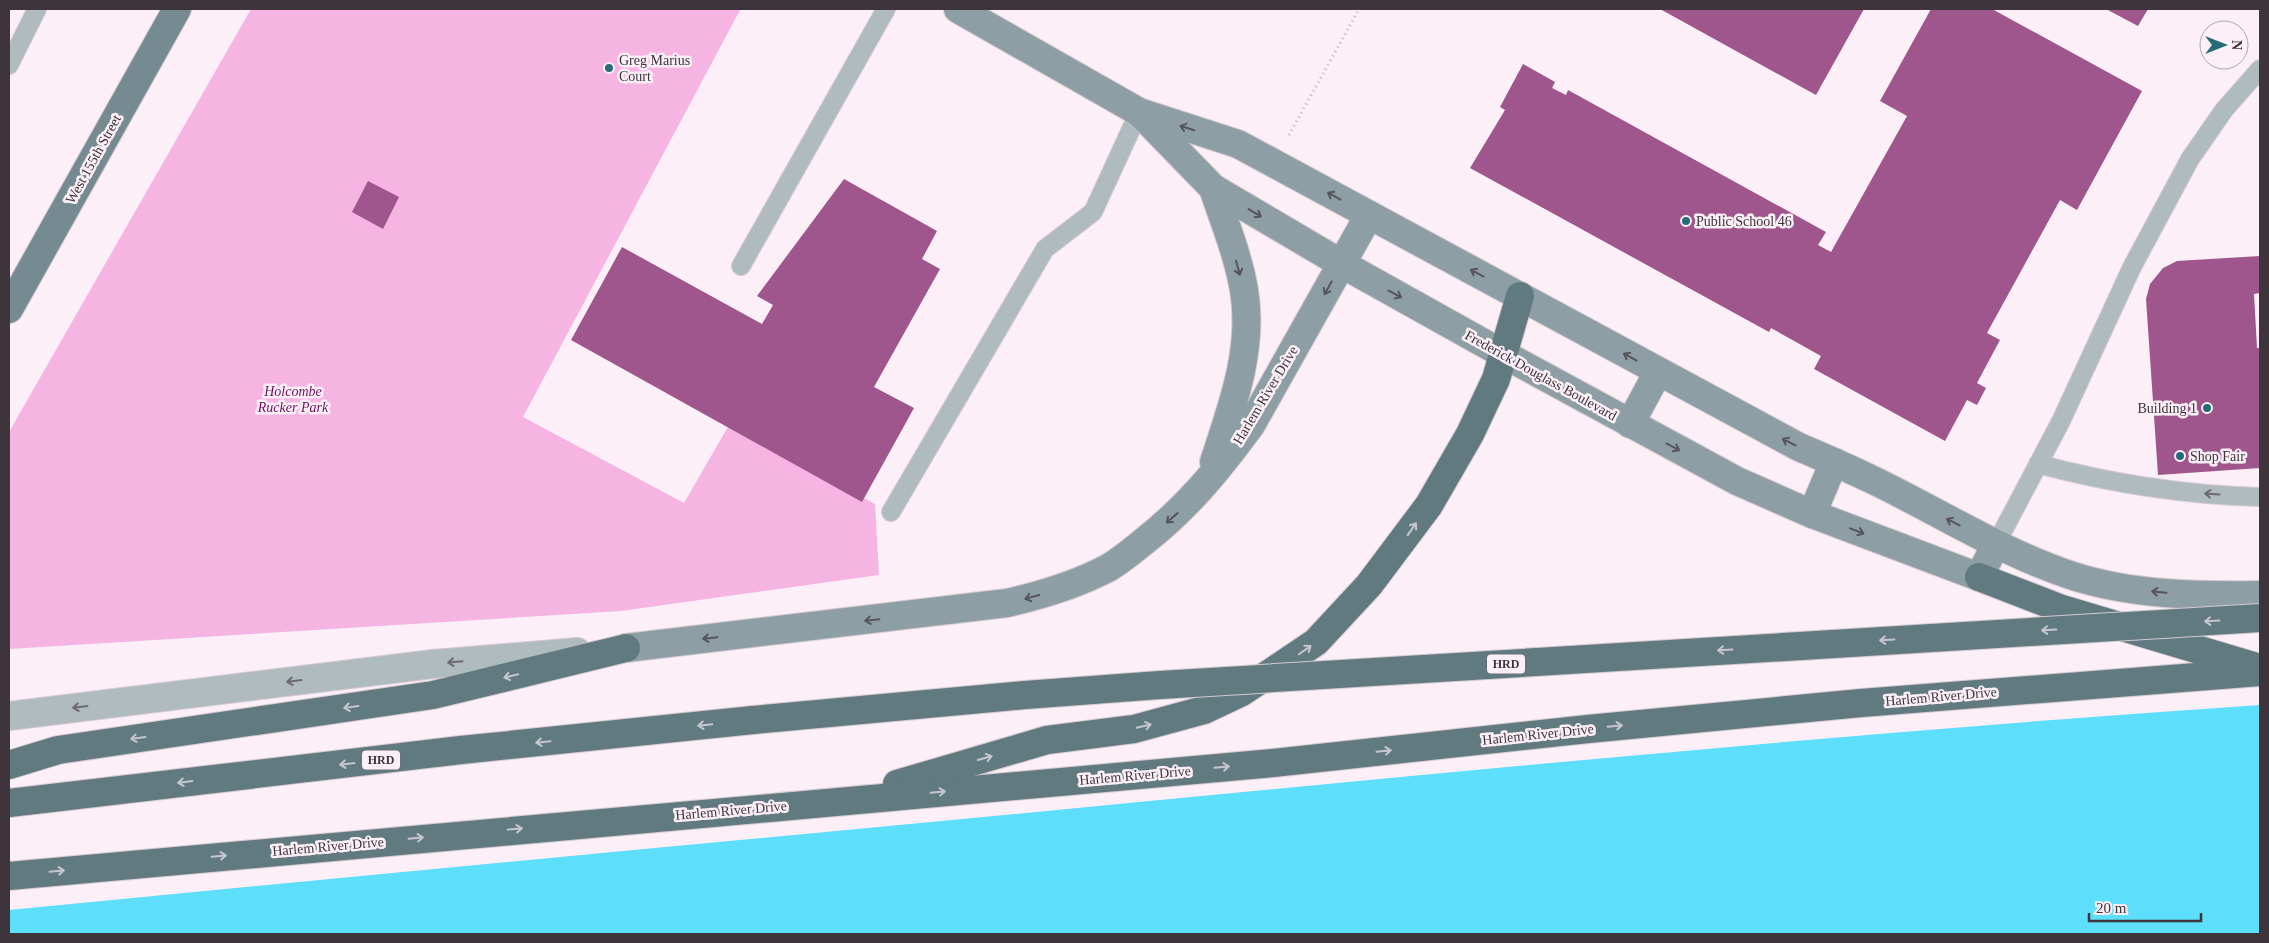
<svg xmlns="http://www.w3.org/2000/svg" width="2269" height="943" viewBox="0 0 2269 943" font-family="Georgia,serif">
<rect width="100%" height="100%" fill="#fceff8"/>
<!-- green -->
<polygon fill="#f5b4e2" points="251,9 740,10 523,417 684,503 729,425 875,504 879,575 621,611 9,649 9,432"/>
<!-- water -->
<path fill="#5ddefa" d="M 2260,705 L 2260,934 L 9,934 L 9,910 C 344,877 680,846 1015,814 C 1430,774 1845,733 2260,705 Z"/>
<!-- building -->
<g fill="#9f568c">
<polygon points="1660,9 1864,9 1816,95"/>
<polygon points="1931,9 1992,9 2142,91 2077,210 2060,200 1987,333 2000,340 1977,383 1986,388 1977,405 1967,400 1945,441 1814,369 1821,356 1771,328 1769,332 1470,168 1505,110 1500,107 1523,64 1555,82 1552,88 1566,95 1568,90 1826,232 1818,245 1831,252 1907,116 1880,101"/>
<polygon points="2106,9 2148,9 2138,26"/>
<polygon points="844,179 937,231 922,259 940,269 874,387 914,408 862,502 571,340 622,247 762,324 773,305 757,296"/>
<polygon points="368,181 399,197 383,229 352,212"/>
<polygon points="2260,256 2260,293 2254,294 2257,348 2260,348 2260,468 2158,475 2146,299 2150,284 2163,268 2177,261"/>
</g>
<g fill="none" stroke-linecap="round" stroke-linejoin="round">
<defs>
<g id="lane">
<polyline points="9,65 37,9"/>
<polyline points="741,266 886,9"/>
<path d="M 2038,464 C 2113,484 2182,495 2260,497"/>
<polyline points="891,512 1045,249 1093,212 1139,112"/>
<polyline points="1996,544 2061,421 2132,267 2190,159 2224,110 2260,69"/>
</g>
<polyline id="street" points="9,716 433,664 577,652"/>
<g id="secondary">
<path d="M 958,9 L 1139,112 L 1238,144 L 1799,447 C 1825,458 1850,469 1875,481 C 1941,513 2003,553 2073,576 C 2132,595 2198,596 2260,595"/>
<polyline points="1141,114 1213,188 1342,264 1505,355 1737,481 1812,514 1979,577 1996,544"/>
<path d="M 1213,188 C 1224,221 1238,255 1244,290 C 1254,349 1232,407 1214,462"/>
<polyline points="1630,424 1658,372"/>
<polyline points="1812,514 1834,462"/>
<path d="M 626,648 L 1007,603 C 1042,595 1076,585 1108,568 C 1120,561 1131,552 1142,543 C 1187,508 1218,470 1251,425 L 1369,215"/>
</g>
<polyline id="primary" points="9,309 177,9"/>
<g id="highway">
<polyline points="1979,577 2062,609 2253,666"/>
<polyline points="9,765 58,750 433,695 626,648"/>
<polyline points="897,784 1047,740 1134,729 1204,710 1242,692 1316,642 1369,585 1429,505 1470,434 1496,379 1520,296"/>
<polyline points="9,803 461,750 753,720"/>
<polyline points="9,876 1273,763 1588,729 1861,703 2260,672"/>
</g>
</defs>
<!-- lane casing -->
<use href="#lane" stroke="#d6cad2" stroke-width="20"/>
<!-- street casing -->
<use href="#street" stroke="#d6cad2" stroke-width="30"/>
<!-- secondary casing -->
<use href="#secondary" stroke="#d6cad2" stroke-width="30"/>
<!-- primary casing -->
<use href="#primary" stroke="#d6cad2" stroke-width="30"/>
<!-- highway casing -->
<use href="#highway" stroke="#d6cad2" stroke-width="30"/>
<!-- path -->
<polyline stroke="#bdb2ba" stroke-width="3" stroke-dasharray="1 4" stroke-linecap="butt" points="1289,135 1359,9"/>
<!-- lane -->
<use href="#lane" stroke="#afbbbe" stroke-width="18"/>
<!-- street -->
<use href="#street" stroke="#afbbbe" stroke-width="28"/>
<!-- secondary -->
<use href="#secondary" stroke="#8d9fa4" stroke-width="28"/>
<!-- primary -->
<use href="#primary" stroke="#758b91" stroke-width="28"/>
<!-- highway -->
<use href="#highway" stroke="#607a80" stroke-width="28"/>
<defs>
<polyline id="highway-bridge" points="753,720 1025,695 1160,685 2260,618"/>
</defs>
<!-- highway-bridge casing -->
<use href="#highway-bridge" stroke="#d6cad2" stroke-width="30" stroke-linecap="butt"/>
<!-- highway-bridge -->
<use href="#highway-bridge" stroke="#607a80" stroke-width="28"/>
</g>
<!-- one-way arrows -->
<defs><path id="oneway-shaft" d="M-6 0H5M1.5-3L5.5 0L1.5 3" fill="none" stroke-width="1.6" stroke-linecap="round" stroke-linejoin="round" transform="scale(1.25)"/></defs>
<g stroke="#55555a">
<use href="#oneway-shaft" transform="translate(1187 128) rotate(-162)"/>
<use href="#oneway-shaft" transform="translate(1334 196) rotate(-151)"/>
<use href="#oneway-shaft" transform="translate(1255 213) rotate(31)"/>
<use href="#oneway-shaft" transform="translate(1238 268) rotate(74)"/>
<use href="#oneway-shaft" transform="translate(1477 273) rotate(-152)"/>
<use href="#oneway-shaft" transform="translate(1328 288) rotate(119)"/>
<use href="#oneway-shaft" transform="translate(1395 294) rotate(29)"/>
<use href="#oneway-shaft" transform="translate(1630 357) rotate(-151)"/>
<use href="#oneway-shaft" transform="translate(1789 442) rotate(-152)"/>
<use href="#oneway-shaft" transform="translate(1673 447) rotate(28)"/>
<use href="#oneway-shaft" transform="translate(1172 518) rotate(139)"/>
<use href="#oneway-shaft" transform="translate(1953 522) rotate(-153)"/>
<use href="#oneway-shaft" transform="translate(1857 531) rotate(21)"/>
<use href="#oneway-shaft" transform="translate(2159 592) rotate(-175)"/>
<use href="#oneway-shaft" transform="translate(1032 597) rotate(165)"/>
<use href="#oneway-shaft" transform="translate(872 620) rotate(174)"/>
<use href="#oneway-shaft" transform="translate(710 638) rotate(174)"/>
</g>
<g stroke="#6b6b6f">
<use href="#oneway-shaft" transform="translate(2212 494) rotate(-176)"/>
<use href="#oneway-shaft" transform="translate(455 662) rotate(175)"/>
<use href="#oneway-shaft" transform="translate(294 681) rotate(173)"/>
<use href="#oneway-shaft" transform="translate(80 707) rotate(173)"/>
</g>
<g stroke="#c5c6ce">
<use href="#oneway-shaft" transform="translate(1412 529) rotate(-55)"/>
<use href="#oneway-shaft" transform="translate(2212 621) rotate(177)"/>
<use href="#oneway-shaft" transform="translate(2049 630) rotate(177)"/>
<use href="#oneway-shaft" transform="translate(1887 640) rotate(177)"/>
<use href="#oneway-shaft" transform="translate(1305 650) rotate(-35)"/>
<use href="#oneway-shaft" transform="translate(1725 650) rotate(177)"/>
<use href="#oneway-shaft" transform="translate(511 676) rotate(166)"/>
<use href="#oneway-shaft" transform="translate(351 707) rotate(172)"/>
<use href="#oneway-shaft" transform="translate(705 725) rotate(174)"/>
<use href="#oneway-shaft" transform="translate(1144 726) rotate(-13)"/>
<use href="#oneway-shaft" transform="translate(1615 726) rotate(-5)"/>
<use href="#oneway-shaft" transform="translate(138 738) rotate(172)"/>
<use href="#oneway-shaft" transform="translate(543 742) rotate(174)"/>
<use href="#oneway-shaft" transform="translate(1384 751) rotate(-6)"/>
<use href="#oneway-shaft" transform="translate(985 758) rotate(-16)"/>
<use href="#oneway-shaft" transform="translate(347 764) rotate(173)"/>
<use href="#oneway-shaft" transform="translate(1222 767) rotate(-5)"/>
<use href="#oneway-shaft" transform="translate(185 782) rotate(173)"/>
<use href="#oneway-shaft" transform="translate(938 792) rotate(-5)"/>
<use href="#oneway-shaft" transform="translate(515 829) rotate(-5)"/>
<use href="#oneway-shaft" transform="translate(416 838) rotate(-5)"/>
<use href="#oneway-shaft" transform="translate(219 856) rotate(-5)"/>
<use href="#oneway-shaft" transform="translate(57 871) rotate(-5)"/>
</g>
<!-- markers -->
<g fill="#256b79" stroke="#fceff8" stroke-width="2">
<circle cx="609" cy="68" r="5"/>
<circle cx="1686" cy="221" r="5"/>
<circle cx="2207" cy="408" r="5"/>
<circle cx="2180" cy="456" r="5"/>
</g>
<g text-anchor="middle" stroke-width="5" stroke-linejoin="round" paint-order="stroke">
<!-- shield labels -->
<g fill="#fceff8" stroke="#766d74" stroke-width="1">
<rect x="1487" y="654.5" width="38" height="19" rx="4"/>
<rect x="362" y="750.5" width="38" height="19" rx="4"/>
</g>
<g font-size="12" font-weight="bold" fill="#3d353b">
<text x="1506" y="668">HRD</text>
<text x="381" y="764">HRD</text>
</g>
<!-- poi labels -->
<g font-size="14" fill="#3d353b" stroke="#fceff8" text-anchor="start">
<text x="619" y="65">Greg Marius<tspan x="619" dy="16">Court</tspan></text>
<text x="1696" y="226">Public School 46</text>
<text x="2197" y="413" text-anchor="end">Building 1</text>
<text x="2190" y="461">Shop Fair</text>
</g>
<!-- street labels -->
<g font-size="14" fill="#3d353b" stroke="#fceff8">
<text transform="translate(93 159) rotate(-61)" y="5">West 155th Street</text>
<text transform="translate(1541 375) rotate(29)" y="5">Frederick Douglass Boulevard</text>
<text transform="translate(1265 395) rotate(-59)" y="5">Harlem River Drive</text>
<text transform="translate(1941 696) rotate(-5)" y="5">Harlem River Drive</text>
<text transform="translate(1538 734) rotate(-6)" y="5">Harlem River Drive</text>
<text transform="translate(1135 775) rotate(-5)" y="5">Harlem River Drive</text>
<text transform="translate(731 810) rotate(-5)" y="5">Harlem River Drive</text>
<text transform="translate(328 846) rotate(-5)" y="5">Harlem River Drive</text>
</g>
<!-- park labels -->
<g font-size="14" font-style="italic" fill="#6e105c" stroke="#fceff8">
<text x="293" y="396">Holcombe<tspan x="293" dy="16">Rucker Park</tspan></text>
</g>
</g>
<!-- border -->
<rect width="2269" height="943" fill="none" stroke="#3d353b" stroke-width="20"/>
<!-- north arrow -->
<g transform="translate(2224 45) rotate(90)"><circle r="24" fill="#fceff8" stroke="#b0a5ac"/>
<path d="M0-4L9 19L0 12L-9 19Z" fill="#256b79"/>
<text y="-8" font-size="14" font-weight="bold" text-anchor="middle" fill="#3d353b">N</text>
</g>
<!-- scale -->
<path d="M2089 913v8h112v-8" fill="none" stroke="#3d353b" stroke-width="2.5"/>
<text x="2096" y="913" font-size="15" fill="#3d353b" stroke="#fceff8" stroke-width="4" paint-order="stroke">20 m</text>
</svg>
